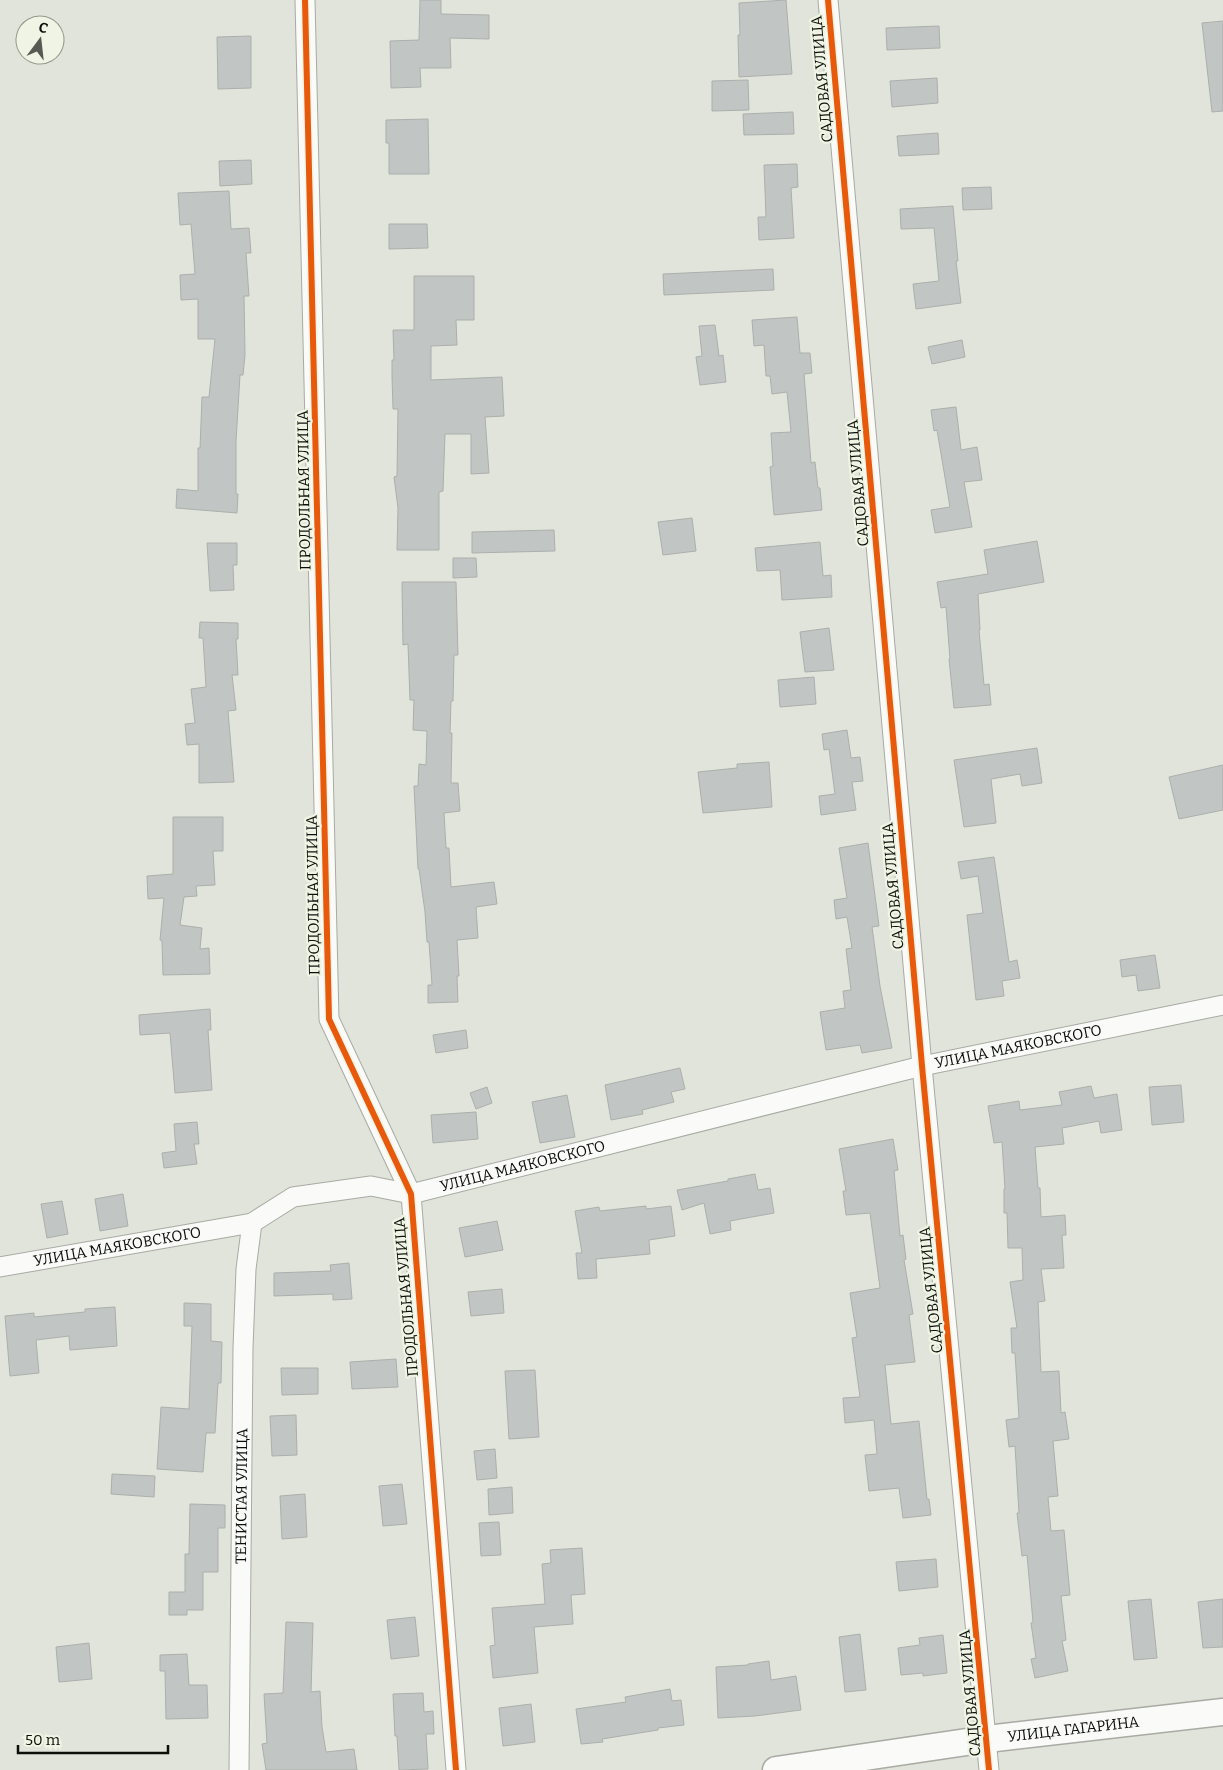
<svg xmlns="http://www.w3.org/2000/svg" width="1223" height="1770" viewBox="0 0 1223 1770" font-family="Bitter,serif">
<rect width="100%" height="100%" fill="#e1e4da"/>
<!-- building -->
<g fill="#c1c5c3" stroke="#acb0ad">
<polygon points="420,0 441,0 441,14 489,15 489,39 450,38 451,68 420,68 421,87 391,88 390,41 419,40"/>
<polygon points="786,0 792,74 739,77 738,35 740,35 739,3"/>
<polygon points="1223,21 1223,111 1212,112 1202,23"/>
<polygon points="939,26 940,48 887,50 886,28"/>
<polygon points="251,36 251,88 218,89 217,37"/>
<polygon points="937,78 938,103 892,107 890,81"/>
<polygon points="748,80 749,110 712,111 712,81"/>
<polygon points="793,112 794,134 744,135 743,114"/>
<polygon points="428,119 429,174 389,174 389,143 386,143 386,120"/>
<polygon points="938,133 939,154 899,156 897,136"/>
<polygon points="251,160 252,184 220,186 219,161"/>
<polygon points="797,164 798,187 791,188 794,238 759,240 758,217 766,217 764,165"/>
<polygon points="991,187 992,209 963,210 962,188"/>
<polygon points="229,191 231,229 249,228 251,253 246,253 249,296 244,296 245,355 243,375 240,375 236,441 236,494 238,494 237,513 176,508 177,489 198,491 198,448 200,448 202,397 209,397 215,339 198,339 198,299 181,300 180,275 195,274 191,224 180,225 178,193"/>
<polygon points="953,206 958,261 956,261 961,303 916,309 913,284 939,281 934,228 901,229 900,209"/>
<polygon points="389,224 427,224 428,248 389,249"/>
<polygon points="773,269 774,290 664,295 663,274"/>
<polygon points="414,276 474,276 474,320 456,320 457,345 431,346 431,380 502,377 504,416 485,417 489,473 471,474 471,434 445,434 443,491 439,492 439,550 397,550 398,508 394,477 397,476 398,409 393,409 392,376 392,360 394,360 393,330 414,330"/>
<polygon points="797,317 800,353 810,353 812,373 804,374 811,463 815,462 818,488 820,488 822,510 774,515 770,467 773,466 771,433 791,432 787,392 772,394 770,376 766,376 764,345 754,346 752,320"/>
<polygon points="715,325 719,356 723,355 726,382 700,385 696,357 702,356 699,326"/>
<polygon points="962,340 965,357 932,364 928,347"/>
<polygon points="956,407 961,450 977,447 982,480 964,482 972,527 935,533 931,510 950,507 937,430 934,431 931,410"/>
<polygon points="692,518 696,551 663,555 658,522"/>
<polygon points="554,530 555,551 472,553 472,532"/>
<polygon points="1037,541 1044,582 978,594 980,630 979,630 984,685 989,684 991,705 954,708 949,659 950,659 946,607 941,608 937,582 988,574 984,550"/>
<polygon points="820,542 823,576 831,575 832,597 782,600 780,570 757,571 755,548"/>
<polygon points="207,543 237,543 237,565 233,565 234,590 210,591"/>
<polygon points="453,558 476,558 477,577 453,578"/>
<polygon points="402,582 456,582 458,655 454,655 453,701 451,701 450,733 452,733 451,783 458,783 460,811 444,813 446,848 449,848 451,887 494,882 497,904 476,907 478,938 457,940 459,976 457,976 458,1002 428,1003 428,985 432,985 429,942 427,942 425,912 419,869 418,869 414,786 418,786 419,764 426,765 427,731 413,730 414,700 410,700 408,644 403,645"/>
<polygon points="200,622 238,623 238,639 236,639 238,675 232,675 236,710 228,711 234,782 199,783 199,744 187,745 185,724 195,723 191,689 206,687 203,638 199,638"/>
<polygon points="829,628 834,670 805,672 800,632"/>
<polygon points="814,677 816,704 780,707 778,680"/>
<polygon points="847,730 851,758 860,757 863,781 852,782 856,810 821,815 819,796 835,794 829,749 824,750 822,734"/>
<polygon points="1037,748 1042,783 1022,786 1020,774 991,779 996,823 964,827 954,760"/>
<polygon points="769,762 772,807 703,813 698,772 737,768 737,764"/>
<polygon points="1223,765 1223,810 1179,819 1169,777"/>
<polygon points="173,817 223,817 223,851 213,851 215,885 196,886 197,896 184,897 180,925 202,928 200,949 209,948 210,974 163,975 162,941 160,940 164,898 148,899 147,876 173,874"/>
<polygon points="868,843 879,926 872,927 880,986 892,1048 862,1053 860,1045 826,1050 820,1012 845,1008 843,991 851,990 846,949 852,948 847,917 836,919 834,900 847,898 839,848"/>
<polygon points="994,857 1009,962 1017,960 1020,978 1002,981 1004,996 976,1000 967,915 983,913 978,876 961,879 958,862"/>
<polygon points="1155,955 1160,988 1138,991 1136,975 1122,977 1120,960"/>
<polygon points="210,1009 211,1030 208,1030 212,1090 175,1093 170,1033 140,1035 139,1015"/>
<polygon points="466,1030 468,1048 436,1053 433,1035"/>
<polygon points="680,1068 685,1089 671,1092 674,1102 642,1110 643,1114 611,1120 605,1085"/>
<polygon points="1181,1085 1184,1122 1152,1125 1149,1087"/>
<polygon points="1091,1086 1094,1098 1117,1094 1122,1130 1101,1133 1099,1121 1062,1128 1064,1144 1035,1147 1038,1188 1040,1188 1041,1217 1065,1215 1066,1235 1062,1235 1064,1268 1041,1269 1045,1301 1038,1302 1041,1372 1059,1371 1061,1413 1065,1412 1069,1439 1053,1441 1058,1496 1048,1497 1051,1531 1064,1530 1070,1595 1061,1596 1066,1640 1062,1641 1068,1671 1035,1678 1031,1659 1036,1658 1031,1623 1033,1622 1027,1555 1022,1556 1017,1513 1019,1513 1015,1446 1009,1447 1006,1420 1019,1418 1015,1353 1012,1353 1011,1328 1017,1328 1010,1282 1023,1280 1022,1248 1008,1248 1007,1213 1004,1213 1004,1189 1005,1189 1002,1142 994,1143 988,1106 1019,1101 1020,1110 1062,1105 1059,1092"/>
<polygon points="487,1087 492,1103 476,1109 470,1093"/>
<polygon points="567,1095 575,1137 540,1143 532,1102"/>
<polygon points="476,1112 478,1139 433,1143 431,1115"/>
<polygon points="197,1122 199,1144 194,1144 197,1164 164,1168 162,1153 176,1151 174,1124"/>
<polygon points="893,1139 898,1170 894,1171 900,1236 903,1235 906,1259 904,1260 913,1314 909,1315 915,1362 885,1365 891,1424 919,1421 927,1499 929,1499 931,1515 903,1518 899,1488 869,1491 865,1455 877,1454 874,1420 845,1423 843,1398 860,1397 852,1338 857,1337 850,1293 880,1288 870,1213 846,1215 843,1191 846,1191 839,1149"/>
<polygon points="755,1174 758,1190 770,1188 774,1213 730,1221 731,1230 710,1234 704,1203 682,1210 677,1190 728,1181 728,1179"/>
<polygon points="123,1194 128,1226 100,1231 95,1199"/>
<polygon points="62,1201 68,1234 47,1238 41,1204"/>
<polygon points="646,1206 646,1209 671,1206 675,1236 649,1240 650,1254 596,1259 597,1278 578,1279 576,1253 582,1253 575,1211 599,1207 600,1211"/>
<polygon points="497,1221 503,1250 465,1257 459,1228"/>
<polygon points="349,1263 352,1299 333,1300 333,1294 274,1296 274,1273 331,1271 330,1265"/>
<polygon points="502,1289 504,1313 471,1316 468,1292"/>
<polygon points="184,1303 211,1304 211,1341 222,1342 221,1383 218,1383 215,1433 206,1433 203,1472 157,1469 161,1407 189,1409 192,1326 184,1326"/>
<polygon points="115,1307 117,1346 70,1350 69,1336 36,1340 39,1373 10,1376 5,1316 34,1313 34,1317 85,1312 85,1309"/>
<polygon points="396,1359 398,1387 352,1389 350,1362"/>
<polygon points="281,1368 318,1368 318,1394 282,1395"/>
<polygon points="535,1370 539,1437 509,1439 505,1371"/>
<polygon points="296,1415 297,1455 272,1456 270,1416"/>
<polygon points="495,1449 497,1478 477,1480 474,1451"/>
<polygon points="112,1474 155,1476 154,1497 111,1494"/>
<polygon points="402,1484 407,1524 383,1526 379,1486"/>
<polygon points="512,1487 513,1513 489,1515 488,1489"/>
<polygon points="305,1494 307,1537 282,1539 280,1496"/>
<polygon points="190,1504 225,1505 225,1528 218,1528 218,1572 203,1572 203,1610 187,1610 187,1615 169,1615 169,1592 185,1592 185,1554 189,1554"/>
<polygon points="499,1522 501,1555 481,1556 479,1523"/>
<polygon points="582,1548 585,1594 571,1595 573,1624 534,1627 538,1673 493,1678 490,1646 495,1645 492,1608 545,1604 542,1564 551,1563 550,1550"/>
<polygon points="936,1559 938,1587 899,1591 896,1562"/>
<polygon points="1151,1599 1157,1658 1134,1660 1128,1601"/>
<polygon points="1223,1599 1223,1647 1203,1648 1198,1602"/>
<polygon points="415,1617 419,1656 391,1659 387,1620"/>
<polygon points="286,1622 313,1623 311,1692 320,1691 322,1727 326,1752 354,1749 357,1770 266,1770 262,1744 267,1743 264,1694 283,1693"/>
<polygon points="860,1634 866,1690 845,1692 839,1637"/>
<polygon points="943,1635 947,1673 923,1676 923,1673 901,1675 898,1648 920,1645 919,1638"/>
<polygon points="89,1643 92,1679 59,1682 56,1647"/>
<polygon points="187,1654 189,1685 207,1685 208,1718 166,1719 165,1671 160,1671 160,1655"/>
<polygon points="769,1661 771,1680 796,1676 801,1710 755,1716 718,1718 716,1667 748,1665 748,1664"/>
<polygon points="670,1689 672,1701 681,1700 684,1725 658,1728 658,1730 602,1739 603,1742 581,1744 576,1709 626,1702 625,1697"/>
<polygon points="423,1693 424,1712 433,1711 434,1734 426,1734 428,1769 399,1770 397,1736 395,1736 393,1694"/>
<polygon points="531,1704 535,1742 503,1746 499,1708"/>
</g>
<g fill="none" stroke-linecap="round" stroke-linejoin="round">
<defs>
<g id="street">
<polyline points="305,0 329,1019 411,1194 456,1770"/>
<polyline points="828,0 922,1066 989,1770"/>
<path id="s1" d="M 0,1267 L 252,1223 L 293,1197 L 371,1186 L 411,1194 L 922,1066 L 1223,1005"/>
<path id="s2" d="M 239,1770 L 243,1348 L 246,1269 L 252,1223"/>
</g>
<g id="secondary">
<path id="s3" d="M 776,1770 L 987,1739 L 1223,1712"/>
</g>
</defs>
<!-- street casing -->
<use href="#street" stroke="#a8aaa3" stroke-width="21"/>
<!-- secondary casing -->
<use href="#secondary" stroke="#a8aaa3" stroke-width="29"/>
<!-- street -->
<use href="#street" stroke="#fafbf9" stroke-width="19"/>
<!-- secondary -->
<use href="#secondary" stroke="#fafbf9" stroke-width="26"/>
<defs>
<g id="cycleway">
<polyline points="305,0 329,1019 411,1194 456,1770"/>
<polyline points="828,0 922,1066 989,1770"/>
</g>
</defs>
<!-- cycleway casing -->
<use href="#cycleway" stroke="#f0f4e4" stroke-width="9"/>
<!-- cycleway -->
<use href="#cycleway" stroke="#e8590c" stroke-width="6"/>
</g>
<g text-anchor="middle" stroke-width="4.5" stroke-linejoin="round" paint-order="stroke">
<!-- street labels -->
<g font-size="15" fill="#0c0e09" stroke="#f0f4e4">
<text transform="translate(822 79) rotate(-95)" y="5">САДОВАЯ УЛИЦА</text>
<text transform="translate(858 483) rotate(-95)" y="5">САДОВАЯ УЛИЦА</text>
<text transform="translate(304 490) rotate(-91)" y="5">ПРОДОЛЬНАЯ УЛИЦА</text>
<text transform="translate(893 886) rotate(-95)" y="5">САДОВАЯ УЛИЦА</text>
<text transform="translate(313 895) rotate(-91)" y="5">ПРОДОЛЬНАЯ УЛИЦА</text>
<text dy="5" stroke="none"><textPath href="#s1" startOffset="1049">УЛИЦА МАЯКОВСКОГО</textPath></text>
<text dy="5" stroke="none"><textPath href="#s1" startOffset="539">УЛИЦА МАЯКОВСКОГО</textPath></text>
<text dy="5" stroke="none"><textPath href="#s1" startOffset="119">УЛИЦА МАЯКОВСКОГО</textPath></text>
<text transform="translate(931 1290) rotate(-96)" y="5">САДОВАЯ УЛИЦА</text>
<text transform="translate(406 1297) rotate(-95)" y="5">ПРОДОЛЬНАЯ УЛИЦА</text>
<text dy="5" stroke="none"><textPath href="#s2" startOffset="274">ТЕНИСТАЯ УЛИЦА</textPath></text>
<text transform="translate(970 1693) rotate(-95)" y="5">САДОВАЯ УЛИЦА</text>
<text dy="5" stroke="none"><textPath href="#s3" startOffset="300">УЛИЦА ГАГАРИНА</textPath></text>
</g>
</g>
<!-- north arrow -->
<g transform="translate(40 40) rotate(15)"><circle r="24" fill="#f0f4e4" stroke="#95988c"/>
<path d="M0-4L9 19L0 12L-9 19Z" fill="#575952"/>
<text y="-8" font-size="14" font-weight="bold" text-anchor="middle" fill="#0c0e09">С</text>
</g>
<!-- scale -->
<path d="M18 1745v8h150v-8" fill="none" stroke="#0c0e09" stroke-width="2.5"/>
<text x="25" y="1745" font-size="15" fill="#0c0e09" stroke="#f0f4e4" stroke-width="4" paint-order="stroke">50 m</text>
</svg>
